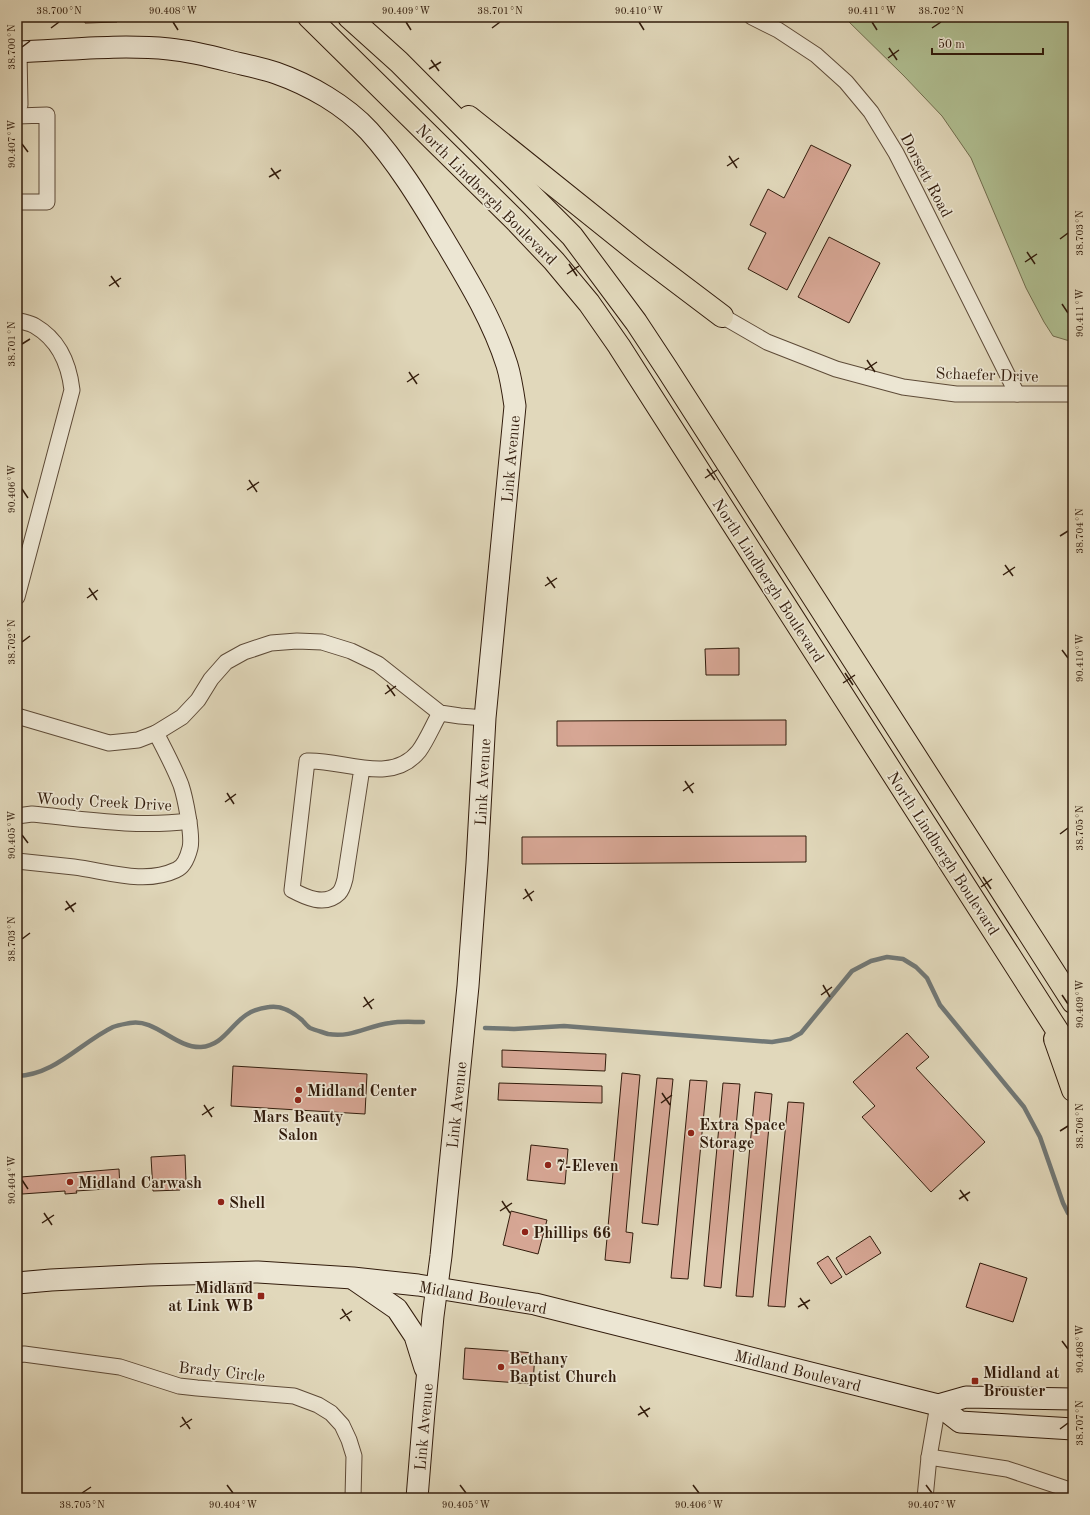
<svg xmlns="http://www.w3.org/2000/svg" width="1090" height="1515" viewBox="0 0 1090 1515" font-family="'Old Standard TT',serif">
<rect width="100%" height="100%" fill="#e1d8bb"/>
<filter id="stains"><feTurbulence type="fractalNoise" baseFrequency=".005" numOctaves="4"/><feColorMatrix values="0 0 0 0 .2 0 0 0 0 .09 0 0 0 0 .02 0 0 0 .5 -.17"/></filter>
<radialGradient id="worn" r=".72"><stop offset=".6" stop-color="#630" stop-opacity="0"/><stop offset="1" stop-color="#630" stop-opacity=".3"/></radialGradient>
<!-- green -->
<polygon fill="#b0bf92" stroke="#716e4f" points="844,17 1073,17 1073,342 1053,336 1044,322 1026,288 971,158 942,116 904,76"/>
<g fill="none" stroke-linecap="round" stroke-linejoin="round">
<!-- stream -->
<g stroke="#717876" stroke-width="4.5">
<polyline points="485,1028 514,1029 564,1026 772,1042 790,1039 801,1033 852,971 871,961 887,957 903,959 916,967 927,978 940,1005 1024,1107 1040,1137 1063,1203 1068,1213 1073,1217"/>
<path d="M 17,1076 C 55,1075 80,1043 113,1027 C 118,1025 125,1024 130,1023 C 155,1018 175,1048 201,1047 C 222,1046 230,1026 246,1015 C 253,1010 261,1008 269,1007 C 281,1005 293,1012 302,1020 C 304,1022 307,1026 310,1028 C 315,1030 322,1032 328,1034 C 352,1038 367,1026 390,1023 C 400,1021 412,1022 423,1022"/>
</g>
</g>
<!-- building -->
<g fill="#d6a694" stroke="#321c0c">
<polygon points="84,17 117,17 117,22 85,23"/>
<polygon points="811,145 851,165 787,290 748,269 766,233 750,225 768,189 784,198"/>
<polygon points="829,237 880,263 849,323 798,297"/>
<polygon points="739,648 739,675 706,675 705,649"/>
<polygon points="786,720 786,745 557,746 557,721"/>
<polygon points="806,836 806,862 522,864 522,837"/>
<polygon points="907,1033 929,1057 916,1068 985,1142 931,1192 862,1117 875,1106 853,1082"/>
<polygon points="502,1050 606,1054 605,1071 502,1067"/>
<polygon points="233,1066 367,1074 365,1114 231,1106"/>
<polygon points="622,1073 640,1075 626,1232 633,1233 630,1263 605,1260"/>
<polygon points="657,1078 673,1079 658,1225 642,1223"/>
<polygon points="690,1080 707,1081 688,1279 671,1278"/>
<polygon points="499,1083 602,1086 602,1103 498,1100"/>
<polygon points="723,1083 740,1084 721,1288 704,1286"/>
<polygon points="755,1092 772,1094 753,1297 736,1296"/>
<polygon points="788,1102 804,1103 785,1307 768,1306"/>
<polygon points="531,1145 568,1149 565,1184 527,1180"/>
<polygon points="185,1155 186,1181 180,1190 153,1191 151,1157"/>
<polygon points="119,1169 120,1188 76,1191 77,1193 65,1194 65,1191 22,1194 21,1177"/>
<polygon points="511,1211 547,1220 538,1254 503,1245"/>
<polygon points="870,1236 881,1253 846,1275 836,1258"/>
<polygon points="828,1256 842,1277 831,1284 817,1263"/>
<polygon points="980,1263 1027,1278 1013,1322 966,1307"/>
<polygon points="465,1348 535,1353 533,1384 463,1379"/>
</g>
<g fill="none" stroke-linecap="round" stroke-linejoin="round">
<defs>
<g id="street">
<polyline points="752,17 778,30 816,55 846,82 871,112 896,153 916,192 1017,394"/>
<polyline points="17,110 20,105 19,52"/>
<polyline points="17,116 47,115 47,202 17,202"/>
<polyline points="722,316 767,342 836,369 903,387 956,394 1073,394"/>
<path d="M 17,320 C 23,322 30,323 35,326 C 59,340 69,364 72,390 L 17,597"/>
<polyline points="17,716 109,743 138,740 156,733 182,717 198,700 211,679 226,662 244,652 271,643 297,641 322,642 351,651 378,664 440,713 460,716 485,718"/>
<path d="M 362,768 L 345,879 C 344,883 342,890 339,893 C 325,907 305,897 292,890 L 307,761 C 343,759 391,786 419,751 C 427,740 433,725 440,713"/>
<path d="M 17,816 L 32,814 C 83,819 137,828 189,821"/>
<path d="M 17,861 C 36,863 55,865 74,867 C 106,871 145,885 176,870 C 184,867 188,856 190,848 C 193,836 185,797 181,785 C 174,767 165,750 156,733"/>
<polyline points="17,1355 24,1354 120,1367 179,1386 197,1388 294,1396 318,1405 331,1413 342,1425 349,1440 354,1456 353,1498"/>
<polyline points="929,1457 1007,1469 1073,1491"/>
<polyline points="925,1498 929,1457 938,1405"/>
</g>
<g id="secondary">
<path d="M 17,52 C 67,50 119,44 169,49 C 189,51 210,56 229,61 C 245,65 261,68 276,73 C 310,85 345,105 369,131 C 397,162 419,198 440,233 C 465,275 492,318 507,365 C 511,378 513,392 515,406 L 485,718 L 477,863 L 468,986 L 441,1256 L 433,1316 L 424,1412 L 417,1498"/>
<polyline points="355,1280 397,1309 415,1336 425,1368"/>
<polyline points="17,1283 51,1280 149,1275 258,1272 353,1278 418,1285 535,1304 938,1405 960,1422 1073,1429"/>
<polyline points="938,1405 966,1397 1073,1399"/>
</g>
<g id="highway">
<polyline points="309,17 516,221 554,261 589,303 619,346 1073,1055"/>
<polyline points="349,17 399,62 572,236 636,322 667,369 1073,1002"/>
<polyline points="469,117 640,254 722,316"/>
<polyline points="1055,1039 1073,1090"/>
</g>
</defs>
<!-- street casing -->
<use href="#street" stroke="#5e4b38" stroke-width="17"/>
<!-- secondary casing -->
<use href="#secondary" stroke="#321c0c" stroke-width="23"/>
<!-- highway casing -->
<use href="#highway" stroke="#321c0c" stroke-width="24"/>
<!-- street -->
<use href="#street" stroke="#ece6d3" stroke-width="15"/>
<!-- secondary -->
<use href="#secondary" stroke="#ece6d3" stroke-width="21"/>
<!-- highway -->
<use href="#highway" stroke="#e1d8bb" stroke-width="22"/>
</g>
<!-- ticks -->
<path fill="none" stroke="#321c0c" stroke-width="1.5" d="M 173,22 L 178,30M 406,22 L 411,30M 639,22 L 644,30M 872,22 L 877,30M 51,28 L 59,22M 492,28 L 500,22M 932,28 L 941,22M 22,47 L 30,41M 889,48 L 897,60M 888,58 L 899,50M 431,60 L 439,71M 429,69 L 441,62M 22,144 L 28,152M 729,156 L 737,168M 727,166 L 739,158M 271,168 L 279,179M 269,177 L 281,170M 1060,239 L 1068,233M 1027,252 L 1035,264M 1025,262 L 1037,254M 569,264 L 577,276M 567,274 L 579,266M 111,276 L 119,287M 109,286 L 121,278M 1062,304 L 1068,313M 22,344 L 30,339M 867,360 L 875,372M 865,370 L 877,362M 409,372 L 417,384M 407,382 L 419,374M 707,469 L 715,480M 705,478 L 717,470M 249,480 L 257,492M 22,489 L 28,498M 247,490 L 259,482M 1060,536 L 1068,531M 1005,565 L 1013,576M 1003,575 L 1015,567M 547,577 L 555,588M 545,586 L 557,578M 89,588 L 97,600M 87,598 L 98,590M 22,642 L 30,636M 1062,650 L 1068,658M 845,673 L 853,685M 843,683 L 855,675M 387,685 L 395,696M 385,694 L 396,686M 685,781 L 693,793M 683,791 L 694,783M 227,793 L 234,804M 225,802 L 236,794M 1060,834 L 1068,828M 22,835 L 28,843M 983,877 L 991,889M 981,887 L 992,879M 525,889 L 532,901M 523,899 L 534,891M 66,901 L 74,912M 65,910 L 76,903M 22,939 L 30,933M 823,985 L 830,997M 821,995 L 832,987M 1062,995 L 1068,1004M 364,997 L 372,1009M 363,1007 L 374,999M 662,1093 L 670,1105M 661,1103 L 672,1095M 204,1105 L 212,1117M 202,1115 L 214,1107M 1060,1131 L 1068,1126M 22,1180 L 28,1189M 960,1190 L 968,1201M 959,1199 L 970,1192M 502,1201 L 510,1213M 500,1211 L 512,1203M 44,1213 L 52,1225M 42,1223 L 54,1215M 800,1298 L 808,1309M 798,1307 L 810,1300M 342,1309 L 350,1321M 340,1319 L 352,1311M 1062,1341 L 1068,1349M 640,1406 L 648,1417M 638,1415 L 650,1408M 182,1417 L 190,1429M 180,1427 L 192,1419M 1060,1429 L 1068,1423M 227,1485 L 233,1493M 460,1485 L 466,1493M 693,1485 L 699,1493M 926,1485 L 932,1493M 82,1493 L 91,1487"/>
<!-- markers -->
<g fill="#8f2418" stroke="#ece6d3" stroke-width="1.5">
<circle cx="299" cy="1090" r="4"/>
<circle cx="298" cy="1100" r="4"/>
<circle cx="691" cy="1133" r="4"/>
<circle cx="548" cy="1165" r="4"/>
<circle cx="70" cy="1182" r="4"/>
<circle cx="221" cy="1202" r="4"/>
<circle cx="525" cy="1232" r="4"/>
<rect x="257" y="1292" width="8" height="8" rx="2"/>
<circle cx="501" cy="1367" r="4"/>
<rect x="971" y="1377" width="8" height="8" rx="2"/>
</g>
<g text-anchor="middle" stroke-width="3.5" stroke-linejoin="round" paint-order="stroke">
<!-- street labels -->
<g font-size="16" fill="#321c0c" stroke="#ece6d3">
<text transform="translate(927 175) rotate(62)" y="6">Dorsett Road</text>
<text transform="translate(487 194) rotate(45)" y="6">North Lindbergh Boulevard</text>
<text transform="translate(987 374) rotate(2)" y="6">Schaefer Drive</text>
<text transform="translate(510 459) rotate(-85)" y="6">Link Avenue</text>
<text transform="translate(769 580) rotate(57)" y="6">North Lindbergh Boulevard</text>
<text transform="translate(482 782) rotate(-87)" y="6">Link Avenue</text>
<text transform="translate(104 801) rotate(3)" y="6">Woody Creek Drive</text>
<text transform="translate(944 853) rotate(57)" y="6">North Lindbergh Boulevard</text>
<text transform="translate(456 1105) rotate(-84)" y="6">Link Avenue</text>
<text transform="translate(483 1297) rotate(10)" y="6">Midland Boulevard</text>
<text transform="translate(798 1370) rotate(14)" y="6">Midland Boulevard</text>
<text transform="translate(222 1371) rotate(6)" y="6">Brady Circle</text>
<text transform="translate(423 1427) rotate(-85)" y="6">Link Avenue</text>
</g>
<!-- poi labels -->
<g font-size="16" font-weight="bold" fill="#321c0c" stroke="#ece6d3" text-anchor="start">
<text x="307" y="1096">Midland Center</text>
<text x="298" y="1122" text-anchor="middle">Mars Beauty<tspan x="298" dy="18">Salon</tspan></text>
<text x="699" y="1130">Extra Space<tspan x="699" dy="18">Storage</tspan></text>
<text x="556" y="1171">7-Eleven</text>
<text x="78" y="1188">Midland Carwash</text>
<text x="229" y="1208">Shell</text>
<text x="533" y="1238">Phillips 66</text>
<text x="253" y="1293" text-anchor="end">Midland<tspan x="253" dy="18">at Link WB</tspan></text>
<text x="509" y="1364">Bethany<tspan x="509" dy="18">Baptist Church</tspan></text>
<text x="983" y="1378">Midland at<tspan x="983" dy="18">Brouster</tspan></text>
</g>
</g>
<!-- margin -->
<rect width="1090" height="1515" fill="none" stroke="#e1d8bb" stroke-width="44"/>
<!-- scale -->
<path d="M932 48v6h111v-6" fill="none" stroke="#321c0c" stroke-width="2"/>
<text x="938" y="48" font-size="12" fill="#321c0c" stroke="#ece6d3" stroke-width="3" paint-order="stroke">50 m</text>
<rect x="22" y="22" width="1046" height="1471" fill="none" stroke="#321c0c" stroke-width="1.5"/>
<g font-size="10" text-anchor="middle" fill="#321c0c">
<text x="59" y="14">38.700°N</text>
<text x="173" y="14">90.408°W</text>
<text x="406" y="14">90.409°W</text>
<text x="500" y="14">38.701°N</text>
<text x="639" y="14">90.410°W</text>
<text x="872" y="14">90.411°W</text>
<text x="941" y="14">38.702°N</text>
<text transform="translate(11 47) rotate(-90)" y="4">38.700°N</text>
<text transform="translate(11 144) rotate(-90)" y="4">90.407°W</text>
<text transform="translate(1079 233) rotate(-90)" y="4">38.703°N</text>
<text transform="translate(1079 313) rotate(-90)" y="4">90.411°W</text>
<text transform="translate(11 344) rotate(-90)" y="4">38.701°N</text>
<text transform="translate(11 489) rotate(-90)" y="4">90.406°W</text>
<text transform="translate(1079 531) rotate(-90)" y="4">38.704°N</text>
<text transform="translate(11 642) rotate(-90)" y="4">38.702°N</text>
<text transform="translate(1079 658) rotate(-90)" y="4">90.410°W</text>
<text transform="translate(1079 828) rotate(-90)" y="4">38.705°N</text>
<text transform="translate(11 835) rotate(-90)" y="4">90.405°W</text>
<text transform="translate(11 939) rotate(-90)" y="4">38.703°N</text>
<text transform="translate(1079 1004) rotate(-90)" y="4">90.409°W</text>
<text transform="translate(1079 1126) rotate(-90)" y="4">38.706°N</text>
<text transform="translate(11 1180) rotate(-90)" y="4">90.404°W</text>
<text transform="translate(1079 1349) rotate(-90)" y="4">90.408°W</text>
<text transform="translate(1079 1423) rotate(-90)" y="4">38.707°N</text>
<text x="82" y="1508">38.705°N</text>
<text x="233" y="1508">90.404°W</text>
<text x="466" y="1508">90.405°W</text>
<text x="699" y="1508">90.406°W</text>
<text x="932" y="1508">90.407°W</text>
</g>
<rect width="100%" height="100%" filter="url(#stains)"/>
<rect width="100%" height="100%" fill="url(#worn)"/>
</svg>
